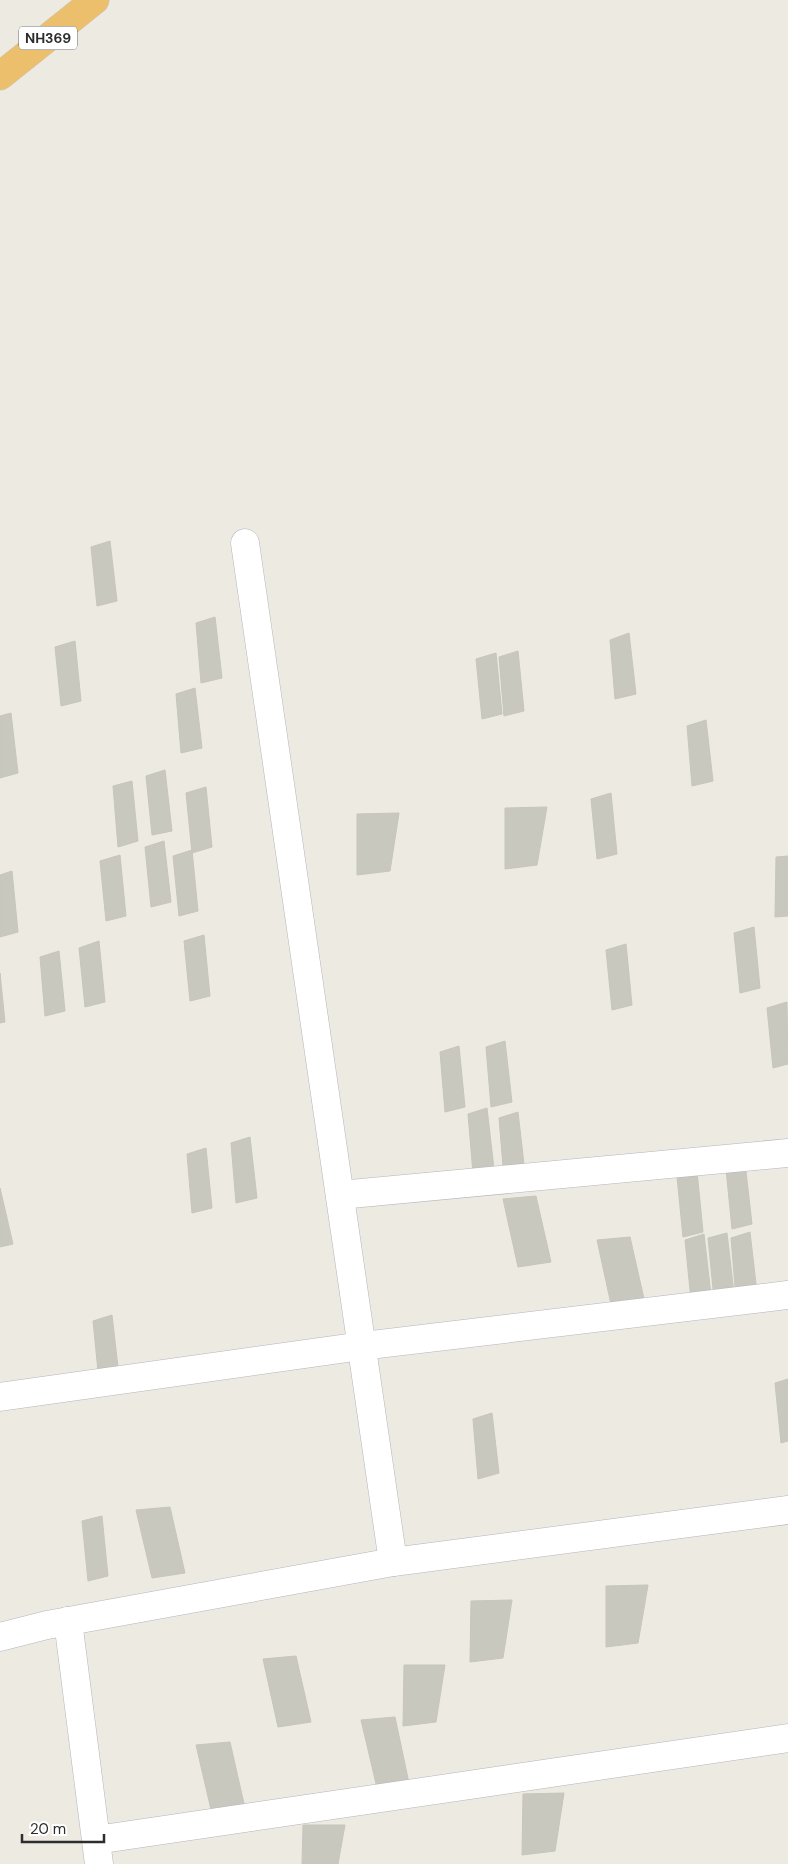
<svg xmlns="http://www.w3.org/2000/svg" width="788" height="1864" viewBox="0 0 788 1864" font-family="'DM Sans',sans-serif">
<rect width="100%" height="100%" fill="#eceae1"/>
<!-- building -->
<g fill="#c9c8bf" stroke="#c8c6bb">
<polygon points="110,541 117,601 97,606 91,547"/>
<polygon points="215,617 222,678 201,683 196,623"/>
<polygon points="629,633 636,694 615,699 610,640"/>
<polygon points="75,641 81,701 61,706 55,647"/>
<polygon points="518,651 524,711 504,716 499,657"/>
<polygon points="496,653 502,714 482,719 476,659"/>
<polygon points="195,688 202,748 181,753 176,694"/>
<polygon points="11,713 18,773 0,778 0,716"/>
<polygon points="706,720 713,781 692,786 687,726"/>
<polygon points="165,770 172,831 152,835 146,776"/>
<polygon points="132,781 138,841 118,847 113,786"/>
<polygon points="206,787 212,847 192,853 186,793"/>
<polygon points="611,793 617,854 597,859 591,799"/>
<polygon points="547,807 537,865 505,869 505,808"/>
<polygon points="399,813 390,871 357,875 357,814"/>
<polygon points="164,841 171,902 151,907 145,847"/>
<polygon points="192,850 198,911 179,916 173,856"/>
<polygon points="120,855 126,916 106,921 100,861"/>
<polygon points="788,856 788,916 775,917 776,857"/>
<polygon points="12,871 18,932 0,937 0,875"/>
<polygon points="754,927 760,988 740,993 734,933"/>
<polygon points="204,935 210,996 190,1001 184,941"/>
<polygon points="99,941 105,1002 85,1007 79,948"/>
<polygon points="626,944 632,1005 612,1010 606,950"/>
<polygon points="59,951 65,1011 45,1016 40,957"/>
<polygon points="0,973 5,1022 0,1023"/>
<polygon points="787,1002 788,1064 773,1068 767,1008"/>
<polygon points="505,1041 512,1102 491,1107 486,1047"/>
<polygon points="459,1046 465,1107 445,1112 440,1052"/>
<polygon points="487,1108 494,1169 473,1173 468,1114"/>
<polygon points="518,1112 525,1173 504,1178 499,1118"/>
<polygon points="250,1137 257,1198 236,1203 231,1143"/>
<polygon points="206,1148 212,1208 192,1213 187,1154"/>
<polygon points="745,1163 752,1224 732,1229 726,1169"/>
<polygon points="697,1171 703,1232 683,1237 677,1177"/>
<polygon points="0,1188 13,1244 0,1247"/>
<polygon points="536,1196 551,1262 518,1267 503,1199"/>
<polygon points="750,1232 757,1292 736,1298 731,1238"/>
<polygon points="727,1233 734,1293 714,1299 708,1238"/>
<polygon points="704,1234 711,1295 691,1300 685,1240"/>
<polygon points="630,1237 645,1303 612,1309 597,1240"/>
<polygon points="112,1315 119,1376 99,1381 93,1321"/>
<polygon points="788,1379 788,1441 781,1443 775,1383"/>
<polygon points="492,1413 499,1473 478,1479 473,1419"/>
<polygon points="170,1507 185,1573 152,1578 136,1510"/>
<polygon points="102,1516 108,1576 88,1581 82,1521"/>
<polygon points="648,1585 638,1643 606,1647 606,1586"/>
<polygon points="512,1600 503,1658 470,1662 471,1601"/>
<polygon points="296,1656 311,1722 278,1727 263,1659"/>
<polygon points="404,1665 445,1665 436,1722 403,1726"/>
<polygon points="395,1717 409,1783 377,1788 361,1720"/>
<polygon points="230,1742 245,1808 212,1814 196,1745"/>
<polygon points="564,1793 555,1851 522,1855 523,1794"/>
<polygon points="303,1825 345,1825 338,1864 302,1864"/>
</g>
<g fill="none" stroke-linecap="round" stroke-linejoin="round">
<defs>
<g id="minor">
<polyline points="245,543 393,1562"/>
<polyline points="340,1195 788,1153"/>
<polyline points="0,1397 362,1346 788,1295"/>
<polyline points="68,1621 99,1864"/>
<polyline points="0,1637 47,1625 393,1562 788,1510"/>
<polyline points="96,1840 788,1738"/>
</g>
<polyline id="highway" points="0,76 95,0"/>
</defs>
<!-- minor casing -->
<use href="#minor" stroke="#b5b4bf" stroke-width="29"/>
<!-- highway casing -->
<use href="#highway" stroke="#c8c8c8" stroke-width="29"/>
<!-- minor -->
<use href="#minor" stroke="#fff" stroke-width="28"/>
<!-- highway -->
<use href="#highway" stroke="#ecbf6d" stroke-width="28"/>
</g>
<g text-anchor="middle" stroke-width="4" stroke-linejoin="round" paint-order="stroke">
<!-- shield labels -->
<rect fill="#fff" stroke="#6c6c6c" stroke-width="1" x="19" y="26.5" width="58" height="23" rx="4"/>
<g font-size="14" font-weight="bold" fill="#2d2d2d">
<text x="48" y="43">NH369</text>
</g>
</g>
<!-- scale -->
<path d="M22 1834v8h82v-8" fill="none" stroke="#2d2d2d" stroke-width="2.5"/>
<text x="30" y="1834" font-size="15" fill="#2d2d2d" stroke="#ffffff" stroke-width="4" paint-order="stroke">20 m</text>
</svg>
